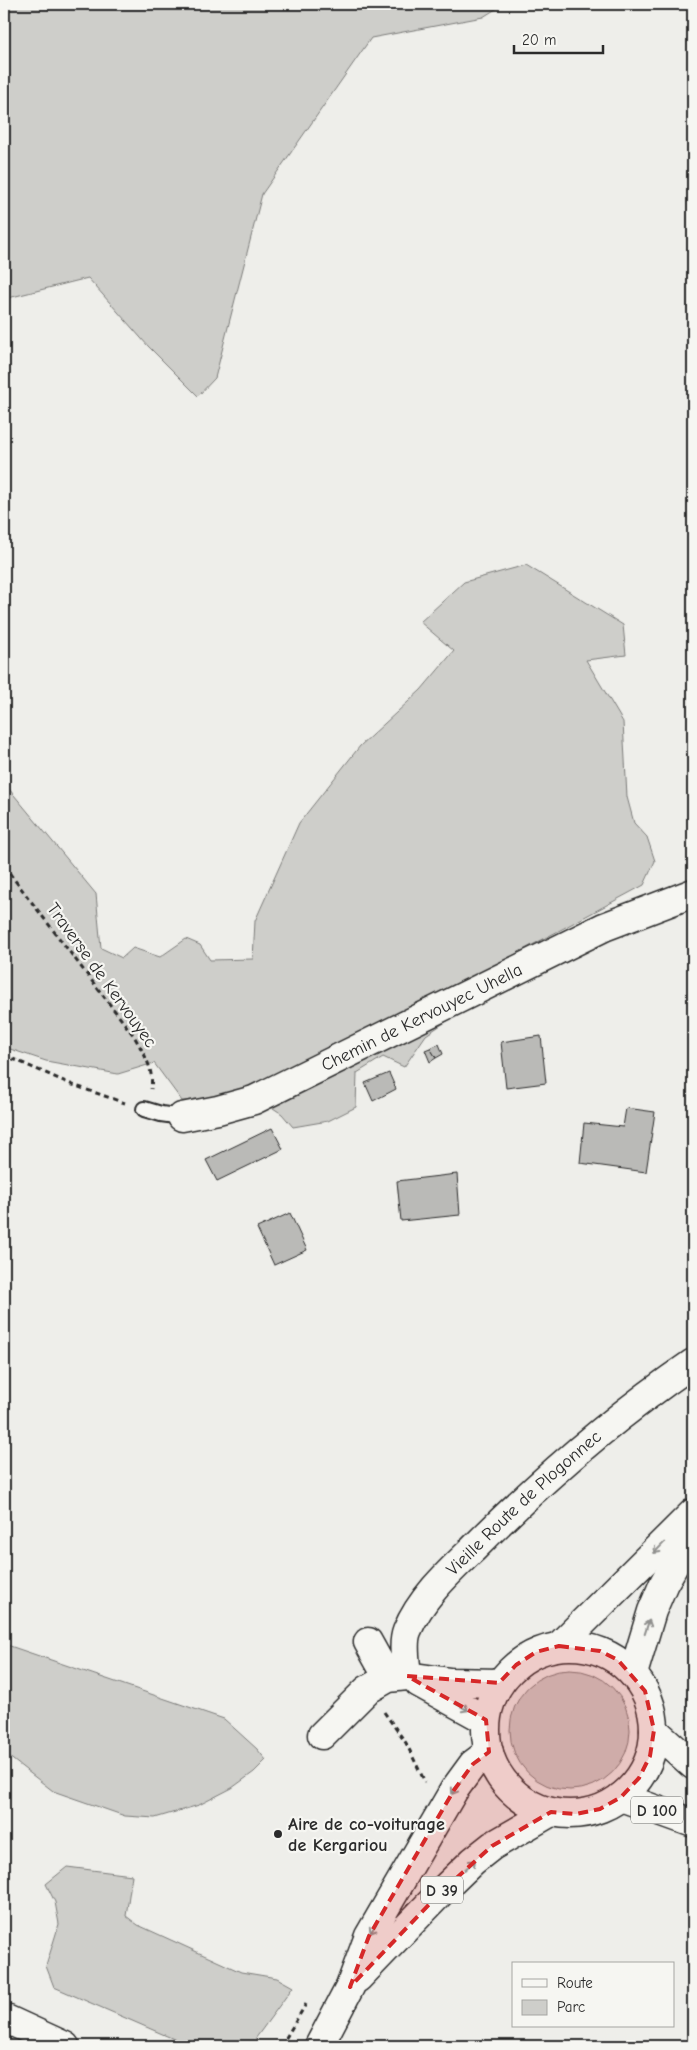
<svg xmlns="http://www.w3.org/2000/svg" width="697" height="2050" viewBox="0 0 697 2050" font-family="'Comic Neue',sans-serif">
<rect width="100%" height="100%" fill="#eeeeea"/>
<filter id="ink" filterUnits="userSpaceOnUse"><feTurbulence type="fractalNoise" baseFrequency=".02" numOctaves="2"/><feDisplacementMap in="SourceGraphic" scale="10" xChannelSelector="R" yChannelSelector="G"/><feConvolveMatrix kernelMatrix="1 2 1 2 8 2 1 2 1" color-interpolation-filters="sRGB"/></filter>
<g filter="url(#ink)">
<!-- green -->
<g fill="#cececa" stroke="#7c7c7a">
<polygon points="4,4 504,4 483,17 371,38 262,194 215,378 198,396 148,346 88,278 4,299"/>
<polygon points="526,565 623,625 626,655 586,660 623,722 627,797 634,823 647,837 655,861 644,885 467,980 462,1011 426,1035 404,1067 383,1057 357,1073 356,1107 328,1121 293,1127 282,1114 273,1108 253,1105 235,1098 182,1101 154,1063 118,1074 46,1061 4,1047 4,993 7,988 4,984 4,783 96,894 101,948 122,958 133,948 160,957 186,939 200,945 210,960 253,959 255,921 299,823 360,746 421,690 454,651 420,622 464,582"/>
<polygon points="4,1644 224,1719 257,1749 266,1760 254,1772 232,1788 199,1805 155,1818 125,1816 53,1791 4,1753"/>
<circle cx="570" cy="1730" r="60"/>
<polygon points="67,1867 132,1875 126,1916 138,1925 241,1972 277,1978 293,1987 250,2046 190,2046 54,1987 46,1966 59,1924 55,1902 46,1884"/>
</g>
<!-- building -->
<g fill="#babab7" stroke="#2b2b2b">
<polygon points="541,1036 546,1083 506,1088 501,1042"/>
<polygon points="439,1044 443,1054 436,1058 430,1048"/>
<polygon points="430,1048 436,1058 430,1062 425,1050"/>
<polygon points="389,1073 396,1089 373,1101 365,1083"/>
<polygon points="626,1108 655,1112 646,1172 580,1163 584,1123 623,1127"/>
<polygon points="272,1128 283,1149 217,1181 206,1160"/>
<polygon points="457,1174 460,1215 401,1221 397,1181"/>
<polygon points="290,1213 307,1250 274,1265 257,1228"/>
</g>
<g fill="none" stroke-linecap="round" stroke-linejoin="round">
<defs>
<polyline id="lane" points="144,1109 161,1114 182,1117"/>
<g id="street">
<path id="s1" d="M 182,1117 L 218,1110 L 254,1100 L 604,927 L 693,893"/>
<polyline points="368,1642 388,1678"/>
<path id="s2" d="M 407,1676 C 406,1662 402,1644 407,1631 C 420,1599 449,1572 473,1549 C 540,1481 614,1417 693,1363"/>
<polyline points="419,1683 486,1720"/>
<polyline points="322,1735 367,1690 388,1678 407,1676 450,1682 499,1683"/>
</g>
<g id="primary">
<polyline points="559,1646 693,1513"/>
<circle cx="570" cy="1730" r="84"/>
<polyline points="633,1674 652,1611 664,1583 693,1532"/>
<polyline points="358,1978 442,1891 473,1861 492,1846 551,1812"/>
<polyline points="319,2046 350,1987 369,1936 454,1790 473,1764 489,1752"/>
</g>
<g id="highway">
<polyline points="654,1730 693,1765"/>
<polyline points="621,1797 693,1823"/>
<polyline points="4,2018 65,2046"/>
</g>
</defs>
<!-- lane casing -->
<use href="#lane" stroke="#2b2b2b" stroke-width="18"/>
<!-- street casing -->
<use href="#street" stroke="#2b2b2b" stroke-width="31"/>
<!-- primary casing -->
<use href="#primary" stroke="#2b2b2b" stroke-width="31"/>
<!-- highway casing -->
<use href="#highway" stroke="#2b2b2b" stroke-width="31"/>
<!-- path -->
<g stroke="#2b2b2b" stroke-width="3" stroke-dasharray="5 4" stroke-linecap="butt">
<path d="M 4,866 L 134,1036 C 144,1054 154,1068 151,1089"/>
<polyline points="4,1055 73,1085 125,1103"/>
<polyline points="384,1712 406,1743 425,1782"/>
<polyline points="281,2046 306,2004"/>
</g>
<!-- lane -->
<use href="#lane" stroke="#f6f6f2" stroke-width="14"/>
<!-- street -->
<use href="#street" stroke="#f6f6f2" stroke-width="28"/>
<!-- primary -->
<use href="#primary" stroke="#f6f6f2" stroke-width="28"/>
<!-- highway -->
<use href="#highway" stroke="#f6f6f2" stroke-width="28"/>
</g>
<!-- one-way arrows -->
<defs><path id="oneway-shaft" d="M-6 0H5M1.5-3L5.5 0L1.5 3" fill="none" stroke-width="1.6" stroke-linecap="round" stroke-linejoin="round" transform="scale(1.25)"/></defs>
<g stroke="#90908e">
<use href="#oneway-shaft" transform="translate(659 1548) rotate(134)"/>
<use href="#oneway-shaft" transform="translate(647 1627) rotate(-72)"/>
<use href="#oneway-shaft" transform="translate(462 1707) rotate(29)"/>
<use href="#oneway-shaft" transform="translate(456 1788) rotate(124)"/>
<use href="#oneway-shaft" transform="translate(470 1865) rotate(-42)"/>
<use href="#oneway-shaft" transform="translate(374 1927) rotate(120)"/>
</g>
</g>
<!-- marked area -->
<path fill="#d62828" fill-opacity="0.2" stroke="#d62828" stroke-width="4" stroke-dasharray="10 6" stroke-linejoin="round" d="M 559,1646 L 600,1651 L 618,1660 L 645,1691 L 654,1730 L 650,1756 L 639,1778 L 621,1797 L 600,1809 L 576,1814 L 551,1812 L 492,1846 L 442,1891 L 350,1987 L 369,1936 L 454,1790 L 473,1764 L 489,1752 L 486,1720 L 407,1676 L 499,1683 L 516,1665 L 536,1652 Z"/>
<!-- markers -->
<circle fill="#2b2b2b" stroke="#f6f6f2" stroke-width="2" cx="278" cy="1834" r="5"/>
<g text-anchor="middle" stroke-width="4.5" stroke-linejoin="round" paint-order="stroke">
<!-- shield labels -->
<g fill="#f6f6f2" stroke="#686867" stroke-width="1">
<rect x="631" y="1796.5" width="52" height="27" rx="4"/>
<rect x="421" y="1876.5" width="42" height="27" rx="4"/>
</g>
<g font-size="16" font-weight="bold" fill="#2b2b2b">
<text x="657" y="1816">D 100</text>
<text x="442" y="1896">D 39</text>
</g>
<!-- street labels -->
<g font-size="18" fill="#2b2b2b" stroke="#f6f6f2">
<text transform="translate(102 975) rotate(54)" y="6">Traverse de Kervouyec</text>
<text dy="6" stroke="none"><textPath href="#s1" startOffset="261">Chemin de Kervouyec Uhella</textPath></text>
<text dy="6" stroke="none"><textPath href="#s2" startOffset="220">Vieille Route de Plogonnec</textPath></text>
</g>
<!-- poi labels -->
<g font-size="18" font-weight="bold" fill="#2b2b2b" stroke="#f6f6f2" text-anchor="start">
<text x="288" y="1830">Aire de co-voiturage<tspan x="288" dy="21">de Kergariou</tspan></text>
</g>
</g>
<!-- margin -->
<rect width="697" height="2050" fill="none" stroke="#f6f6f2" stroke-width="20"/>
<rect x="10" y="10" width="677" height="2030" fill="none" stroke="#2b2b2b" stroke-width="2" filter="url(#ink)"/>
<!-- legend -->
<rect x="512" y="1962" width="162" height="65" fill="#f6f6f2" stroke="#a5a5a2"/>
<rect x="522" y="1979" width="25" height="8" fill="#f6f6f2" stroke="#a5a5a2"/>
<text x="557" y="1988" font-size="15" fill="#2b2b2b">Route</text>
<rect x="522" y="2000" width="25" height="15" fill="#cececa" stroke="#a5a5a2"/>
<text x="557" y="2012" font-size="15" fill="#2b2b2b">Parc</text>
<!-- scale -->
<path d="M514 45v8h89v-8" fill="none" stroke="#2b2b2b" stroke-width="2.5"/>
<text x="522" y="45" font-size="15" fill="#2b2b2b" stroke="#f6f6f2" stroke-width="4" paint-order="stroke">20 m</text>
</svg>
